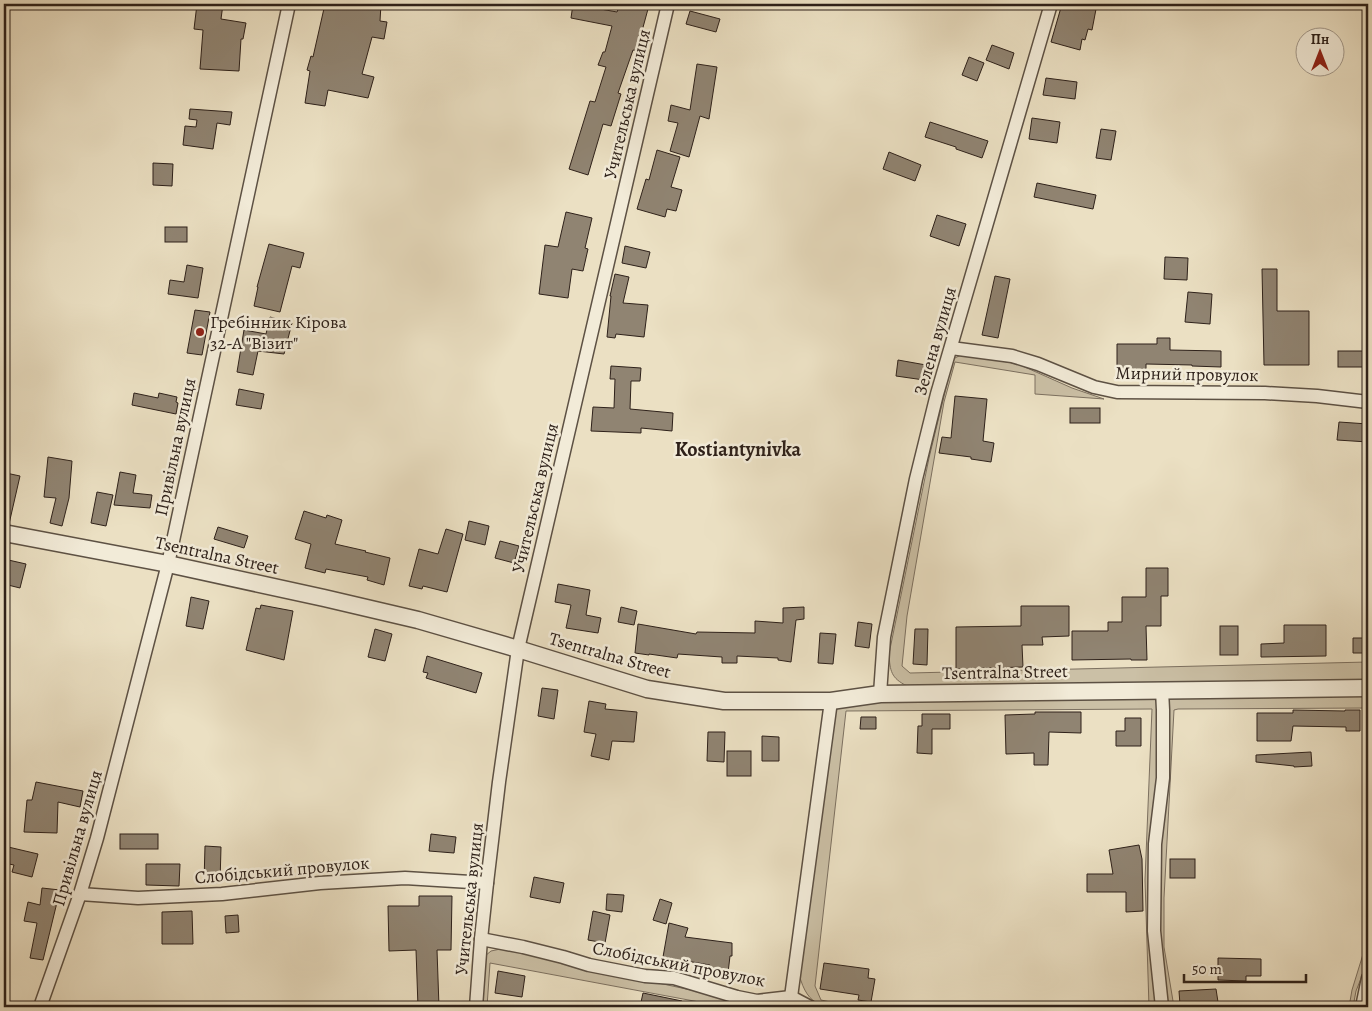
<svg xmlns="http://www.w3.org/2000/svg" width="1372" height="1011" viewBox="0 0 1372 1011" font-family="Alegreya,serif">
<rect width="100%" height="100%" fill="#ebe0c3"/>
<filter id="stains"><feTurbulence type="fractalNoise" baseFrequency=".004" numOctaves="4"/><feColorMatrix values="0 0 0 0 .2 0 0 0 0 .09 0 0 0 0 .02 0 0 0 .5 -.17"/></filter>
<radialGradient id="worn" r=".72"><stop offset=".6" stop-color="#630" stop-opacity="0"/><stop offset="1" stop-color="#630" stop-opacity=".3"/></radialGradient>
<!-- green -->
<g fill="#cbc0a6" stroke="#7c7060">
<path d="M 963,354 L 1018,364 L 1072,388 L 1104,399 L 1035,394 L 1035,375 L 955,362 L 944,402 L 907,616 L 902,666 L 910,673 L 1368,662 L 1368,681 L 907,686 C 891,678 890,671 889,654 L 929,458 L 953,359 Z"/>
<polygon points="1368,693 1368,708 1178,709 1174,710 1164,898 1164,947 1174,1007 1166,1007 1159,953 1158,857 1168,697"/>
<path d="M 1159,697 L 1160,1007 L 1149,1007 L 1145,880 L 1152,709 L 846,711 L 815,986 L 821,1000 L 854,1007 C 824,1007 808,1009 799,974 L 835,711 L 837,706 L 842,704 L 916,700 Z"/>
<polygon points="1368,938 1368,961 1356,991 1353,1007 1349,1007 1352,990"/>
<polygon points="505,948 584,967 742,1001 793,1005 801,1007 726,1007 490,963 487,1007 479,1007 485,956 491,951"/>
</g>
<!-- building -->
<g fill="#908472" stroke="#2e211a">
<polygon points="197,4 223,4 221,19 246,23 243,39 241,39 239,71 200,69 203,30 194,29"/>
<polygon points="325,4 381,4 380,21 387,22 384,39 372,37 362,74 374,77 368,98 328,90 325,106 305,103 310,71 307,70 311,56 313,57"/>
<polygon points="573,4 617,12 620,4 630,4 648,9 642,31 644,32 639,51 633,50 618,93 621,94 611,126 603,124 588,175 569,169 590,101 595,102 606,67 598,65 603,52 605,52 612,26 571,18"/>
<polygon points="1062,4 1097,4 1092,30 1088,29 1085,40 1082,39 1080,50 1051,42"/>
<polygon points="690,11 720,19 716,32 686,24"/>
<polygon points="992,45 1014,53 1009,69 986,60"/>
<polygon points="969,57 984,63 977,81 962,75"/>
<polygon points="697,64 717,67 709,119 700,116 689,157 670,151 678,123 668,121 671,105 690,110"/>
<polygon points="1046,78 1077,82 1075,99 1043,95"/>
<polygon points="190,109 232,112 230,125 217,123 213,149 183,145 185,126 196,127 197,120 189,119"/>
<polygon points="1032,118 1060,122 1057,143 1029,139"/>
<polygon points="930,122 988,141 982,158 956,149 956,147 925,137"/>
<polygon points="1101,129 1116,131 1111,160 1096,158"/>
<polygon points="657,150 680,157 671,187 682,190 676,211 667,209 665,217 637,209 646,179 649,180"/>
<polygon points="889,152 921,165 915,181 883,169"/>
<polygon points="153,163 173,164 172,186 153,185"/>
<polygon points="1037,183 1096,195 1093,209 1034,197"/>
<polygon points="566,212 592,218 585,248 588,249 583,271 572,269 568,298 539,294 545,245 558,247"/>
<polygon points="937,215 966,224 959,246 930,236"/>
<rect x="165" y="227" width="22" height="15"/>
<polygon points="269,244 304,253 300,268 292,266 280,312 254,306 258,287 257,287"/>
<polygon points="625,246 650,252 646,268 622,263"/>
<polygon points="1165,257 1188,258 1187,280 1164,279"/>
<polygon points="187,265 203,268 198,298 168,294 170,280 184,282"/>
<polygon points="1262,269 1277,269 1277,311 1309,311 1309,365 1264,365"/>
<polygon points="615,274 629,277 623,303 648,305 644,337 616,334 615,338 607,337 611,296 610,296"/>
<polygon points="995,276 1010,279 998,338 982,335"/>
<polygon points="1188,292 1212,294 1210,324 1185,322"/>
<polygon points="195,310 210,312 202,355 187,353"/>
<polygon points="270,317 292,323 284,354 258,351 253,375 237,372 244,330 266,334"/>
<polygon points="1157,338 1170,338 1170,350 1221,351 1221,367 1192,366 1192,365 1146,364 1146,373 1117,373 1117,344 1157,344"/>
<rect x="1338" y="351" width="29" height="16"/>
<polygon points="898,360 926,365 924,380 896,376"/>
<polygon points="611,366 641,368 640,381 631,381 630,409 673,413 672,431 641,428 641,433 591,431 593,407 614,408 615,379 610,379"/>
<polygon points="239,389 264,394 261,409 236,405"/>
<polygon points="134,393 158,398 159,393 177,397 176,402 178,403 176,414 132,405"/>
<polygon points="955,396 987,399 983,441 994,443 991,462 971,459 971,457 939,453 942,437 951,438"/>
<rect x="1070" y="408" width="30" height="15"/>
<polygon points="1339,422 1368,424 1368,442 1337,440"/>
<polygon points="48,457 72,461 69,498 62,526 50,523 56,498 44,497"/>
<polygon points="120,472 136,475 133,493 152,495 150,508 114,505"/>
<polygon points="6,473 20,476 9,524 4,523 4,484"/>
<polygon points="97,492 113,495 106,526 91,523"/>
<polygon points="304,511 326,518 327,515 342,520 335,544 366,551 365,552 390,558 384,585 367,580 368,577 326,569 325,573 305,568 311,544 295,539"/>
<polygon points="469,521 489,526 485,545 465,540"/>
<polygon points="218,527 248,536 244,548 214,539"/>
<polygon points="446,529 463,534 447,592 423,586 422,589 409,586 419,549 438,554"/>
<polygon points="500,541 519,546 514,563 495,558"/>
<polygon points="4,559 26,564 20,588 4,584"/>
<polygon points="1146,568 1168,568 1168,596 1161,596 1161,626 1146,626 1147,660 1131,660 1131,659 1072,660 1072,631 1108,631 1108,622 1122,622 1122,597 1146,597"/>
<polygon points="558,584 590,590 586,615 601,618 598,633 566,628 571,605 555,602"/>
<polygon points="191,597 209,601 203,629 186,626"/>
<polygon points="261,605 293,611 284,660 246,650 256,608 260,609"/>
<polygon points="1021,606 1069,606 1069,636 1042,637 1043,645 1022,645 1023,667 956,669 956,627 1021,626"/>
<polygon points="621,607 637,611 634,625 618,622"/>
<polygon points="804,607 804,619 796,620 791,662 778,660 778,658 737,656 737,663 722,663 722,657 678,654 677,658 649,654 649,655 635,653 638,624 696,634 697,632 755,633 755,621 783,623 783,608"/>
<polygon points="858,622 872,624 869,648 855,646"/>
<polygon points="1284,625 1326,625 1326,656 1261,657 1261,644 1284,643"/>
<rect x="1220" y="626" width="18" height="29"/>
<polygon points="375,629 392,634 385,661 368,657"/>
<polygon points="915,629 928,629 927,665 913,664"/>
<polygon points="820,633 836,634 833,664 818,663"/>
<polygon points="1353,638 1366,638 1365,653 1353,653"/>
<polygon points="427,656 482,673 476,693 426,678 428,673 423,672"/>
<polygon points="542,688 558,690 554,719 538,716"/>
<polygon points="589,701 606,704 605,709 637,712 634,742 612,741 609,760 591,756 596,734 584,732"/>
<polygon points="1293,710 1345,711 1345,710 1360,710 1360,731 1346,731 1346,727 1293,726 1291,741 1257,741 1257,713 1293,713"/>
<polygon points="1035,712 1081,712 1081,733 1049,732 1048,765 1034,765 1034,753 1006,754 1005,715 1035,714"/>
<polygon points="922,714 950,714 950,729 932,729 932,754 917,753 918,726 922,726"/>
<polygon points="861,717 876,717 876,729 860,729"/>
<polygon points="1125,718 1141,718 1141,746 1116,746 1116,731 1125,731"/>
<polygon points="708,732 725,732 724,762 707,761"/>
<polygon points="762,736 779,737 779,761 762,761"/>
<rect x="727" y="751" width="24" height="25"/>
<polygon points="1311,752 1312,766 1294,767 1294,766 1256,762 1256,755"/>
<polygon points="36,782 83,791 80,807 58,802 57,833 24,832 27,800 32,800"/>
<rect x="120" y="834" width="38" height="15"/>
<polygon points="431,834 456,837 454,853 429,851"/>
<polygon points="1139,845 1142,859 1143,911 1126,912 1126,892 1087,892 1087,874 1113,874 1109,850"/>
<polygon points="4,846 38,854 32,877 12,872 14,865 4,863"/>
<polygon points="205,846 221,847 220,883 204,882"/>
<rect x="1170" y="859" width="25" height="19"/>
<polygon points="146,864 180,864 179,886 146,885"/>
<polygon points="534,877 564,883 560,903 530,897"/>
<polygon points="42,888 60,890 43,960 30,958 37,923 24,921 28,902 40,905"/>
<polygon points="607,894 624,895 622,912 606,910"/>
<polygon points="419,896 452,896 451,950 437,950 439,1007 418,1007 416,950 389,951 388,906 419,906"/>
<polygon points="660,899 672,903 666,924 653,920"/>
<polygon points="192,911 193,944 162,944 162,912"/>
<polygon points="593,911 610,915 605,943 588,940"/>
<polygon points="238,915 239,932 226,933 225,916"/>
<polygon points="669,923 688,928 685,937 732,943 732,956 730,956 728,973 709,970 710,965 663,957"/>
<polygon points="1218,958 1261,959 1261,976 1246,976 1246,981 1218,980"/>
<polygon points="824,963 869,969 868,978 875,979 871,1002 858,1000 859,995 820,989"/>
<polygon points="498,971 525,976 522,997 495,993"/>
<polygon points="1216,989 1218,1002 1180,1005 1179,991"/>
<polygon points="643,993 682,1001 682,1007 640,1007"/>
</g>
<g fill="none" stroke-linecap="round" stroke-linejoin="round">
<defs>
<g id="minor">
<polyline points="951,348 1012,356 1038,364 1094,387 1117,392 1265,393 1317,396 1368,402"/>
<polyline points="1162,690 1163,710 1163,778 1155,844 1154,931 1162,1007"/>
<polyline points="880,694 884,637 916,479 937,394 1051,4"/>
<polyline points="80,894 138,898 222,894 320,883 405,878 487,883"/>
<polyline points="481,939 523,947 563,957 589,965 645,976 674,978 737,997 757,1001 791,997 810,1007"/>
<polyline points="791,997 831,701"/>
<polyline points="40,1007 80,894 97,838 168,564 289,4"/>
<polyline points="476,1007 481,939 487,883 499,782 518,649 668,4"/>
<polyline points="1362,1007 1368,978"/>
</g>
<polyline id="tertiary" points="4,533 168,564 324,598 418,620 518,649 647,689 724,701 831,701 880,694 1368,688"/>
</defs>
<!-- minor casing -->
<use href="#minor" stroke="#5d5144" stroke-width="15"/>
<!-- tertiary casing -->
<use href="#tertiary" stroke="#5d5144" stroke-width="19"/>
<!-- minor -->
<use href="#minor" stroke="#f2ebd8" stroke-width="12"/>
<!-- tertiary -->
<use href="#tertiary" stroke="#f2ebd8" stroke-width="16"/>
</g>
<!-- markers -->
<circle fill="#8f2418" stroke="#f2ebd8" stroke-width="2" cx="200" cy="332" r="5"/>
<g text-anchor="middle" stroke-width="5" stroke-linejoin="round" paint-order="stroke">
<!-- street labels -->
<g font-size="18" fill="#2e211a" stroke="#f2ebd8">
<text transform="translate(627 104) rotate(-77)" y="6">Учительська вулиця</text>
<text transform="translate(935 341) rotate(-74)" y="6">Зелена вулиця</text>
<text transform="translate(1187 374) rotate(1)" y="6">Мирний провулок</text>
<text transform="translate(175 447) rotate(-78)" y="6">Привільна вулиця</text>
<text transform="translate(535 498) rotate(-77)" y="6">Учительська вулиця</text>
<text transform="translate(217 555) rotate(12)" y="6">Tsentralna Street</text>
<text transform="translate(610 655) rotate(16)" y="6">Tsentralna Street</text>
<text transform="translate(1005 672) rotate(-1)" y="6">Tsentralna Street</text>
<text transform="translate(77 838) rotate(-74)" y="6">Привільна вулиця</text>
<text transform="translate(282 870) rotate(-5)" y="6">Слобідський провулок</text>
<text transform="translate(469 899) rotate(-84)" y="6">Учительська вулиця</text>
<text transform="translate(679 964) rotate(11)" y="6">Слобідський провулок</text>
</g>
<!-- poi labels -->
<g font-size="18" fill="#2e211a" stroke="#f2ebd8" text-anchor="start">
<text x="210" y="328">Гребінник Кірова<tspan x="210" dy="21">32-А "Візит"</tspan></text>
</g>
<!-- quarter labels -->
<g font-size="20" font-weight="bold" fill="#2e211a" stroke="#f2ebd8">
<text x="738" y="456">Kostiantynivka</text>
</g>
</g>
<!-- margin -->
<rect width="1372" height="1011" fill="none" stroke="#ebe0c3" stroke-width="20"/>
<rect x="5" y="5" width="1362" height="1001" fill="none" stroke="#2e211a" stroke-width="2.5"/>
<rect x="10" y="10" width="1352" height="991" fill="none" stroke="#2e211a"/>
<!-- north arrow -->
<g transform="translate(1320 52)"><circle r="24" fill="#f2ebd8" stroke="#a49a8c"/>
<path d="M0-4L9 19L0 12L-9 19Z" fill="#8f2418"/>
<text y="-8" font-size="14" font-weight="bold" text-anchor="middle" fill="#2e211a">Пн</text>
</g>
<!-- scale -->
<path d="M1184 974v8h122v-8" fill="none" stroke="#2e211a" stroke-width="2.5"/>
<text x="1192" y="974" font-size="15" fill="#2e211a" stroke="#f2ebd8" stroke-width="4" paint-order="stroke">50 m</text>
<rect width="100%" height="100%" filter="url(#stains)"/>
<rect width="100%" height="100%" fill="url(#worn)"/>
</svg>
